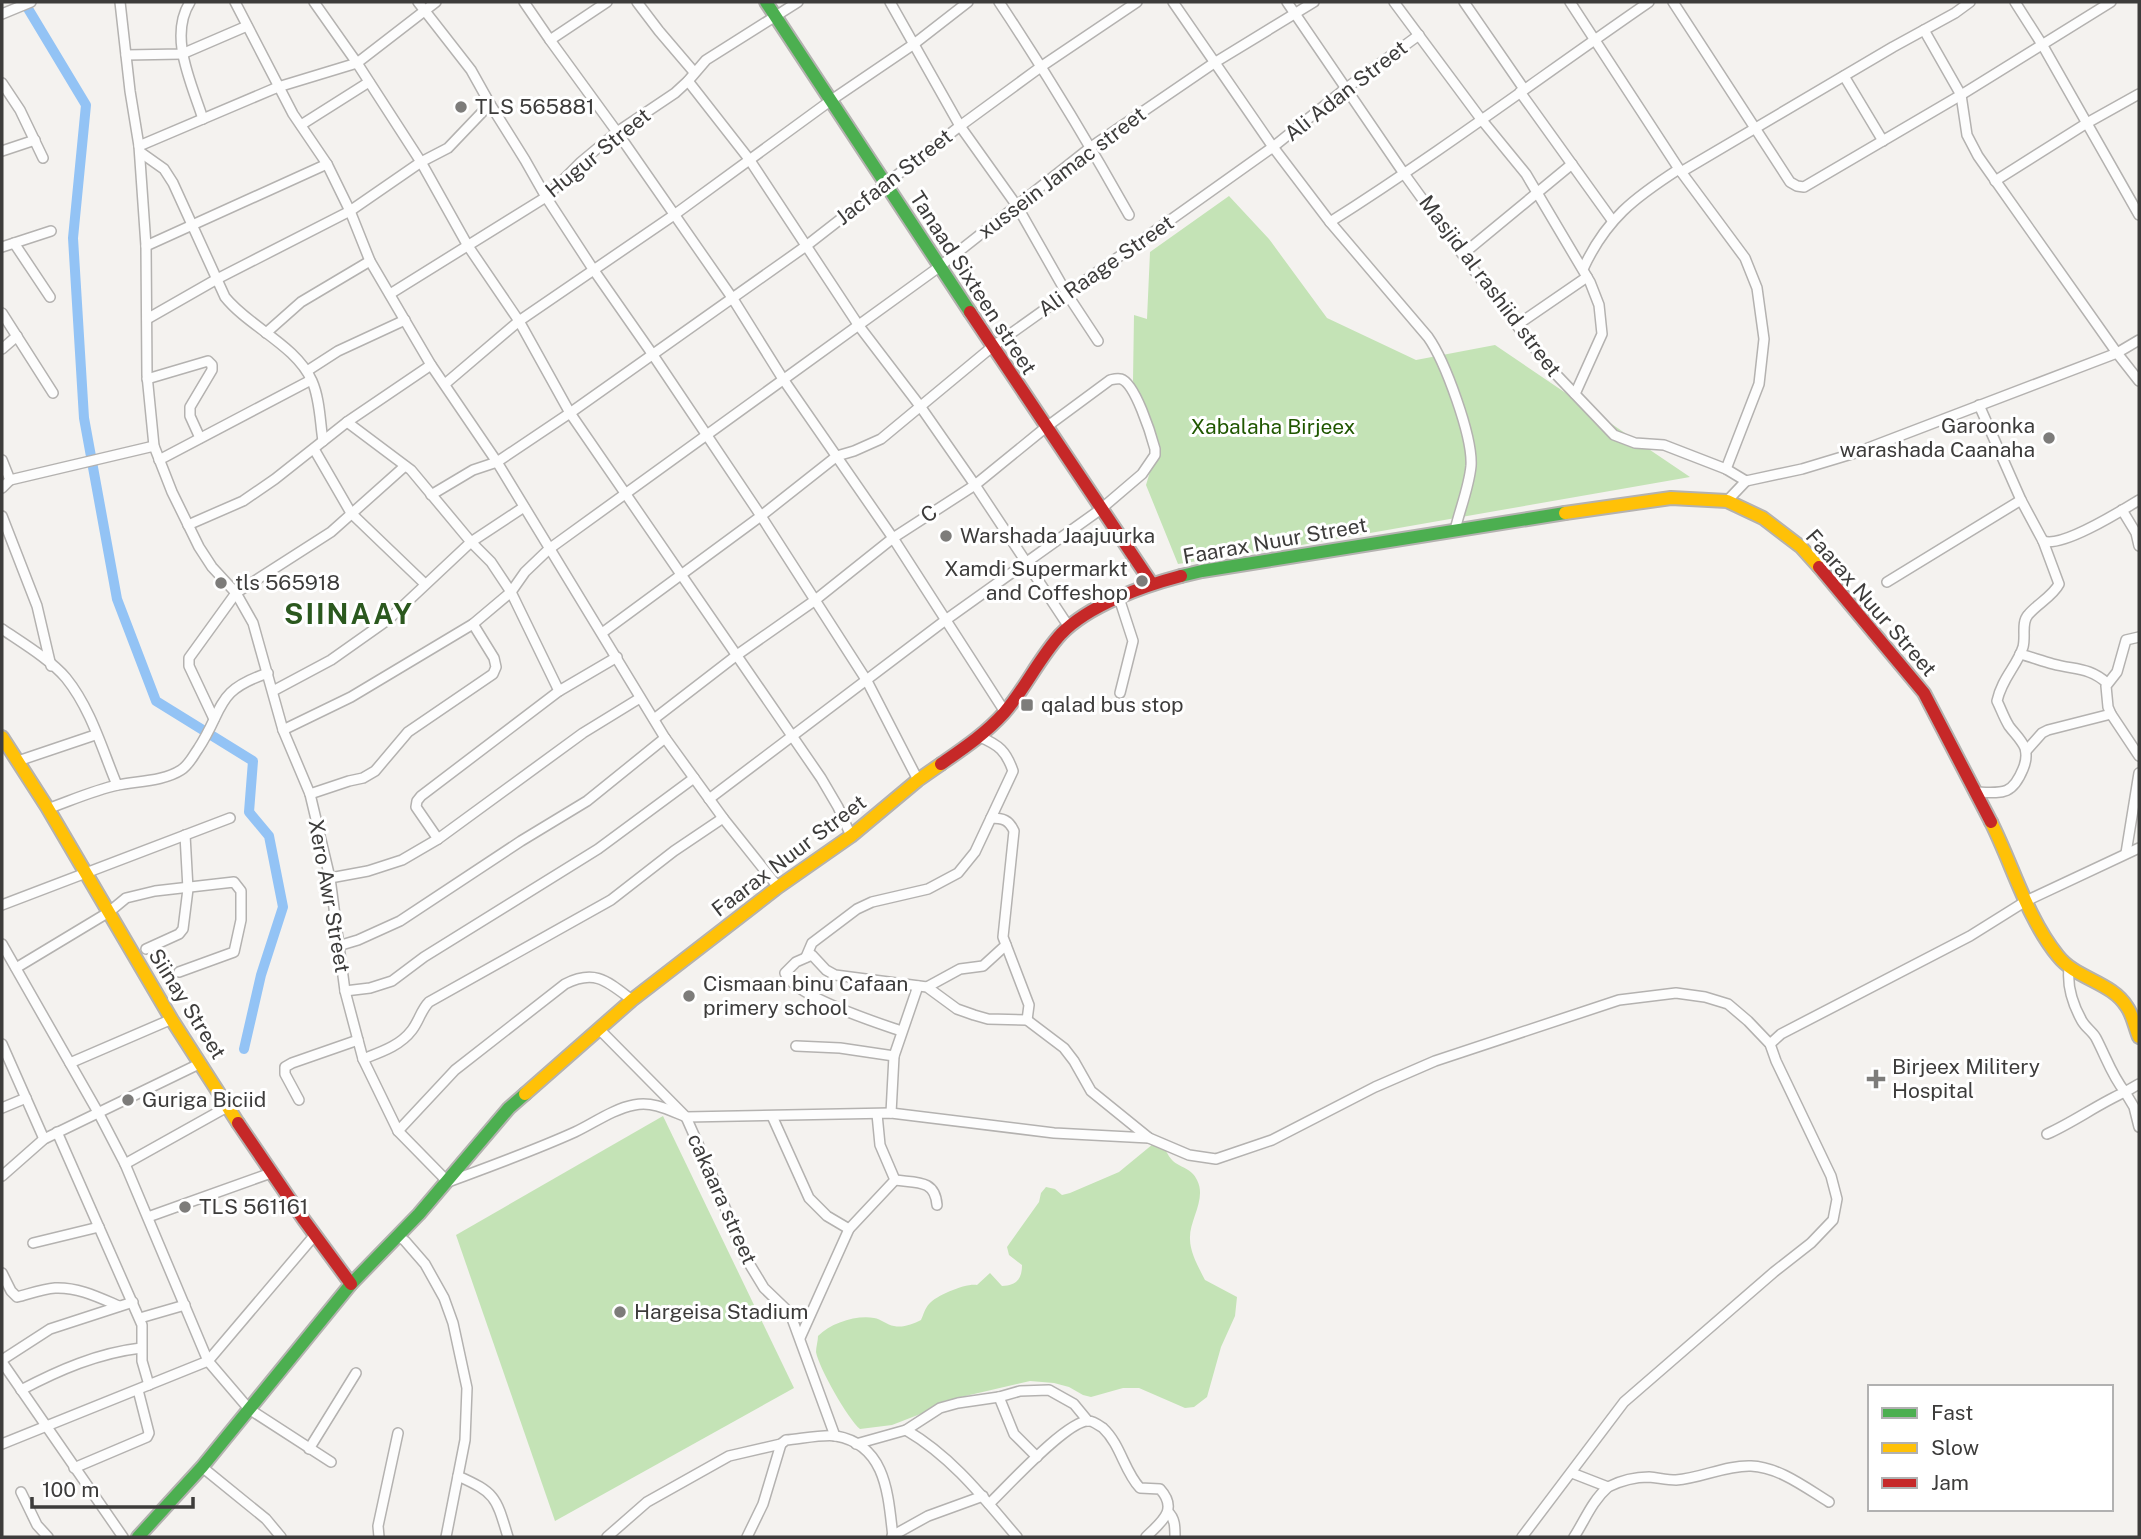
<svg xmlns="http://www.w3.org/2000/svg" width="2141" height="1539" viewBox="0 0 2141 1539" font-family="'Public Sans',sans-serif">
<rect width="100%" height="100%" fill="#f4f2ef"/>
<!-- green -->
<g fill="#c4e3b6">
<polygon points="1229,196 1269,239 1327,318 1416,360 1495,345 1690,477 1290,547 1178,564 1146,485 1155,455 1133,381 1134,315 1147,319 1150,252"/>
<polygon points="663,1116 794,1388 555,1521 456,1235"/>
<path d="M 1153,1144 L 1163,1146 C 1166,1150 1168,1156 1172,1160 C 1180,1168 1192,1168 1197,1180 C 1207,1199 1189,1220 1190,1239 C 1190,1253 1199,1268 1205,1280 L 1237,1297 L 1235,1316 L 1221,1347 L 1207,1397 L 1194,1407 L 1185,1408 L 1139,1388 L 1123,1388 L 1091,1397 L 1083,1395 L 1069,1387 L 1054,1383 L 1030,1381 L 944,1401 L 923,1413 L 892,1425 L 860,1429 C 848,1419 819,1368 816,1352 C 816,1347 818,1341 818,1336 C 831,1323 856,1315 874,1318 C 881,1319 887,1325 894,1326 C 903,1328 913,1324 921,1320 C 923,1316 925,1308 929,1304 C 937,1295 966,1283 977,1285 L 990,1273 L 1002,1286 C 1016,1285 1022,1280 1022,1265 L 1009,1255 L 1007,1247 L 1039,1202 L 1041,1193 L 1046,1187 L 1055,1189 L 1062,1195 L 1070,1193 L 1119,1172 Z"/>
</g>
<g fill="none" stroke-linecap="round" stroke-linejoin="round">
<!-- canal -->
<polyline stroke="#93c3f5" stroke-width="10" points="24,2 86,105 73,238 84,418 117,599 156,701 253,761 249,812 269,836 283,907 261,975 244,1049"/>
<defs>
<g id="street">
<path d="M 120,2 L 130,91 L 139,146 L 146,246 L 147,375 L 154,446 L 172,492 L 199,547 L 212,567 L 236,593 L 253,623 L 283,730 L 310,794 L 330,878 L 345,991 L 363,1059 L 398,1131 L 448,1182 C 491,1166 533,1151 575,1132 C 594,1123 613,1109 634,1105 C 653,1101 669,1110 686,1117 L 891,1113 L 1054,1133 L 1149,1138 L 1189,1155 L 1216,1159 L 1272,1140 L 1375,1087 L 1435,1061 L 1619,1000 L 1676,993 L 1705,997 L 1728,1004 L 1748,1021 L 1770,1044 L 1776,1061 L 1831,1176 L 1837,1199 L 1833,1220 L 1811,1243 L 1774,1272 L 1624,1402 L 1522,1537"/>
<path d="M 190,2 C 168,37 192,84 203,119"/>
<polyline points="235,2 293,114 327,164 350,211 370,261 431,365 497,462 665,738 723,818 778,887"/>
<polyline points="314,2 357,63 421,162 468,246 519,321 570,413 821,778 838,807 851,836"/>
<polyline points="418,2 471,70 490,104 525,160 546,197 593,269 653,355 761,516 867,681 918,780"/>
<polyline points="524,2 550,40 617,132 733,299 783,379 893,538 1005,712"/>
<polyline points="637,2 659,31 694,72"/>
<polyline points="890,2 960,126 1017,206 1067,294 1098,341"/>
<path d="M 999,2 C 1045,71 1088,142 1129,215"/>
<path d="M 1173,2 L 1273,147 L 1330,222 L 1428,337 C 1445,361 1473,437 1471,466 C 1469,487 1460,509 1455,530"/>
<polyline points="1287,2 1405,175 1473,269 1550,368 1614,435 1635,443 1664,445 1726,469 1746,481"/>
<polyline points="1394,2 1481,119 1526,174 1590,282 1599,305 1602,334 1575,394"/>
<polyline points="1464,2 1524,89"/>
<polyline points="1570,2 1679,169 1745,258 1757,288 1764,339 1759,384 1726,469"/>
<polyline points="1673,2 1790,182 1797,186 1804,187 1961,95 2111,2"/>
<polyline points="2015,2 2043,46 2139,215"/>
<polyline points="2,14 31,2"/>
<polyline points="1924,30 1961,95 1967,135 1978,156 2117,353 2139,381"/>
<polyline points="550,40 607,2"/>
<polyline points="126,55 182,54 247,26"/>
<polyline points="1844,76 1883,141"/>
<polyline points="688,81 749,159 859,326 920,406 975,485 1069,627"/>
<polyline points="2,83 20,110 43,158"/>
<polyline points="1520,92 1612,220"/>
<polyline points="301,125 369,82"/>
<polyline points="139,146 278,87 357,63 436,2"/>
<polyline points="2,151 35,140"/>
<path d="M 140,152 L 164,169 L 173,183 L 225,297 C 249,327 296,345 312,381 C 320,399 320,422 323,441"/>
<polyline points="1681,172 1893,47 1955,13 1970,2"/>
<polyline points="1995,181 2087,123 2139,94"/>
<path d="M 1330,222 C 1439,153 1543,75 1649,2"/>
<polyline points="14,243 50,297"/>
<polyline points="146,246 327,164"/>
<polyline points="2,247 51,231"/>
<polyline points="1463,254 1572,164"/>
<path d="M 1583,269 C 1606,219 1634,198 1679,169"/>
<polyline points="390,294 546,197 581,162 617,132 675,93 688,81 706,60 798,2"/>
<polyline points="2,313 53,393"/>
<polyline points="147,319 217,279 350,211 421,162 448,148 490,104"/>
<polyline points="1517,325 1587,277"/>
<polyline points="266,333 301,302 370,261"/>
<polyline points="2,349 17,336"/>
<polyline points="307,371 338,351 405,320"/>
<polyline points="147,379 208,361 212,365 212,370 190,407 190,416 200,438"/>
<polyline points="445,384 519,321 674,215 830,101 914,44 968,2"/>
<polyline points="347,422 411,470 471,542 491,562 511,592 559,691"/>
<polyline points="314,449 351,513 425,584"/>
<polyline points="2,460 10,480 2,488"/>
<polyline points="159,460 311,380"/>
<polyline points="10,480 154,446"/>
<polyline points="1746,481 1802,469 1855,453 2117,353 2139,340"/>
<polyline points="431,495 473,470 497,462 570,413 806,246 960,126 1042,66 1137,2"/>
<polyline points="1727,501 1746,481"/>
<polyline points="2122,510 2136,533 2139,546"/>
<polyline points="2,516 37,606 51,666"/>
<polyline points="188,525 243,501 275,479 347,422 431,365"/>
<path d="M 2043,541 C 2062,548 2121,511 2139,500"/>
<polyline points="1887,582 2021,500"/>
<polyline points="1119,598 1133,641 1120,693"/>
<path d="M 2,629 C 21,642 51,660 66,678 C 91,709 102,749 117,785"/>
<polyline points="602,633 761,516 837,456 854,451 881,439 992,347 1273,147 1345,89 1419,35"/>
<polyline points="2139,637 2126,640 2117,672 2106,686 2108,707 2111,714 2139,756"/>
<path d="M 2020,654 C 2031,657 2042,661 2053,664 C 2075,670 2089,667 2107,683"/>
<polyline points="273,691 331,660 389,619 471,542 524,507"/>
<polyline points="214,719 189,666 189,658 236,593 331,532 405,466"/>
<path d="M 654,719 L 737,655 L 814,601 L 893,538 L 975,485 L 1045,428 L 1110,380 C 1114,379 1117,378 1121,379 C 1135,383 1151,434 1155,449 L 1155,455 L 1142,474 L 1101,509 L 947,619 L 709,799"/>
<polyline points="283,730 351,697 473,624 511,592 525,572 549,549 939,267 1091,147 1214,63 1314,2"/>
<polyline points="2026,751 2042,733 2048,730 2111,714"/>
<polyline points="18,761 95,735"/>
<path d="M 1975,792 C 2002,793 2012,796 2023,769 C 2026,762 2027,755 2025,748 C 2021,739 2014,733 2009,726 C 2004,718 2001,709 1997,701 C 2002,678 2017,666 2023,647 C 2026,636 2021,623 2028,615 C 2037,604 2053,596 2059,584 L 2043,541 L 2021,500 L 1979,405"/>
<polyline points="310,794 349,781 363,778 375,771 408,732 493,674 496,667 494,658 473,624"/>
<path d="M 47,809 C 70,801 94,790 118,785 C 138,781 164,781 181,770 C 189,765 193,756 198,749 C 225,708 214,691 268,673"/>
<path d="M 991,818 C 1003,818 1009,820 1014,831 L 1003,937 L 1029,1005 L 1027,1020"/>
<polyline points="438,839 416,807 417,801 421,796 559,691 617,657"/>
<polyline points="2126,853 2139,773"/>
<polyline points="330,878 368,871 402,860 438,839 583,733 640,698"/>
<polyline points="2,905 230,818"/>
<polyline points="2,944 99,1114 125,1164 208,1361 249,1409 331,1462"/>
<polyline points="338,946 358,940 400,921 521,841 587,801 665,738"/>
<polyline points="146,949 179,934 183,929 188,889 185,835"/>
<path d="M 806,957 L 812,943 L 857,909 L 872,902 L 928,889 L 958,873 L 975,852 L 1013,771 C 1006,751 999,745 980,737"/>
<polyline points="16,968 109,912 126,898 155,891 234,882 241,891 241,920 234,952 179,972"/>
<polyline points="927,987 960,969 983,966 1006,945"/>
<polyline points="345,991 370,988 392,981 424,957 598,849 694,778"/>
<polyline points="599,1029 686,1117 714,1180 744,1255 764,1288 790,1313 835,1436"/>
<path d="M 901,1031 C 878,1023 793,996 785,973 L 796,962 L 812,955 L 826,970 L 835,975 L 927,987 L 957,1009 L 974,1015 L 988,1019 L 1027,1020 L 1064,1048 L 1074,1061 L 1091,1091 L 1149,1138"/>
<polyline points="2,1044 44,1139"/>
<polyline points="1770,1044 1781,1034 1970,936 2026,901 2139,848"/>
<polyline points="796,1046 840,1048 894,1056"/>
<path d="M 363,1059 C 381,1052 400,1046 412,1030 C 419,1021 421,1010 429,1002 L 611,900 L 674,851 L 723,818"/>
<polyline points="70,1063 172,1019"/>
<polyline points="2139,1084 2125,1092 2134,1107 2139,1127"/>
<polyline points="299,1100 285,1074 285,1067 292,1063 358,1040"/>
<polyline points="2,1108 26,1098"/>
<polyline points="891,1113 894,1056 918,986"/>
<polyline points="772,1116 809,1198 827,1216 849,1229"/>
<path d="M 398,1131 L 455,1070 L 565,984 C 595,969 607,981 632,1000"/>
<polyline points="57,1132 142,1325 142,1361 149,1385"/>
<path d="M 2047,1134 C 2074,1122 2098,1104 2125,1092 C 2112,1076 2106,1057 2096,1038 C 2093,1032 2086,1028 2082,1021 C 2073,1005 2067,986 2069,968"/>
<polyline points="125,1164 227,1107"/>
<polyline points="2,1176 44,1139 201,1063"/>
<path d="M 895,1180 C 916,1183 935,1179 937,1205"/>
<polyline points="148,1217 271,1173"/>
<polyline points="397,1235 405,1241 425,1264 444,1298 453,1323 467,1388 465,1440 446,1537"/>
<polyline points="33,1243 99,1227"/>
<path d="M 2,1273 L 11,1291 L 17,1297 C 29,1294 42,1289 55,1288 C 78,1287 98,1297 119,1306"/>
<polyline points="140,1318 185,1305"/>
<polyline points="800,1338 849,1229 895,1180 880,1145 877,1114"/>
<polyline points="2,1360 50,1329 133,1302"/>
<polyline points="2,1362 123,1537"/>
<path d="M 21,1390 C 59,1370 98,1353 141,1348"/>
<polyline points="999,1397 1014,1434 1037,1457"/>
<path d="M 906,1430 C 952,1457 983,1497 1017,1537"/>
<polyline points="2,1444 208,1361 314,1236"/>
<polyline points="856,1444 906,1430 940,1408 958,1403 999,1397 1020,1391 1049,1390 1074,1404 1088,1421"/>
<polyline points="309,1449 356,1373"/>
<polyline points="202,1467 266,1519 281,1537"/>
<polyline points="74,1468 147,1437 149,1433 138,1390"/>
<path d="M 1572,1473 L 1608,1487 C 1620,1481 1635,1477 1649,1477 C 1659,1478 1667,1480 1676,1480 C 1702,1478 1726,1465 1751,1466 C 1779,1467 1806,1488 1829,1502"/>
<path d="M 458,1476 C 496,1493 496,1497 508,1537"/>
<polyline points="21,1492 37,1525 48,1537"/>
<path d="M 989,1504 C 1006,1488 1068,1419 1089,1421 C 1093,1421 1100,1426 1103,1428 C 1121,1445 1124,1471 1140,1488 L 1160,1489 C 1179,1510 1161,1522 1146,1537"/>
<path d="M 1168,1512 C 1175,1518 1175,1527 1175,1537"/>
<polyline points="892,1536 928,1516 983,1496"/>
<polyline points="379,1537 378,1526 398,1433"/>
<path d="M 607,1537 L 647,1502 L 729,1456 L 781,1444 L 786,1440 C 800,1439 823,1434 836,1436 C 887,1445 888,1496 893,1537"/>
<polyline points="747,1537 763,1504 781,1444"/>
<path d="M 1574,1537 C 1585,1520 1592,1501 1608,1487"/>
</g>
<g id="fast">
<polyline points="766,2 970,312"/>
<polyline points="1181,576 1202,571 1565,513"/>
<polyline points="138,1537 202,1467 351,1284 419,1214 509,1108 525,1094"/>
</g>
<g id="slow">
<polyline points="1565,513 1671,498 1727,501 1763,518 1801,547 1819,567"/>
<polyline points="2,737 47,807 172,1020 238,1123"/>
<path d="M 1991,822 C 2013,866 2027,918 2058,956 C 2076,979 2112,982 2127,1007 C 2133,1015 2135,1028 2139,1037"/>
<polyline points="525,1094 632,1000 778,887 851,836 918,780 941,764"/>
</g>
<g id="jam">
<polyline points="970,312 1152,584"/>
<polyline points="1819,567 1924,693 1991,822"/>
<path d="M 941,764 C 964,748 985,734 1004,713 C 1025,689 1039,658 1061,634 C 1089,605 1143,586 1181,576"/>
<polyline points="238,1123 304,1220 351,1284"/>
</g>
</defs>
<!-- street casing -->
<use href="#street" stroke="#b4b2b0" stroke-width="12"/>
<!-- fast casing -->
<use href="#fast" stroke="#b4b2b0" stroke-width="16"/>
<!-- slow casing -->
<use href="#slow" stroke="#b4b2b0" stroke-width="16"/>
<!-- jam casing -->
<use href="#jam" stroke="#b4b2b0" stroke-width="16"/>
<!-- street -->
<use href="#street" stroke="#fdfdfd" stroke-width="9"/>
<!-- fast -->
<use href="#fast" stroke="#4caf50" stroke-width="12"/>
<!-- slow -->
<use href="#slow" stroke="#ffc107" stroke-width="12"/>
<!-- jam -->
<use href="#jam" stroke="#c62828" stroke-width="12"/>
</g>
<!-- markers -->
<g fill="#7d7c7a" stroke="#fff" stroke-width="2.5">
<circle cx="461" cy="107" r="7"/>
<circle cx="2049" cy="438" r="7"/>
<circle cx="946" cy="536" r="7"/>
<circle cx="1142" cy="581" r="7"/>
<circle cx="221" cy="583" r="7"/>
<rect x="1020" y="698" width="14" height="14" rx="3.5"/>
<circle cx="689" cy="996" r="7"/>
<path d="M1872.5 1068.5h7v7h7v7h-7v7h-7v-7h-7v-7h7z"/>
<circle cx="128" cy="1100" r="7"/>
<circle cx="185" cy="1207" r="7"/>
<circle cx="620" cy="1312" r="7"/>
</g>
<g text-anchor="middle" stroke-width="6" stroke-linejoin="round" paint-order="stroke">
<!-- street labels -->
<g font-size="21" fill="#3d3c3b" stroke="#fff">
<text transform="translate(1346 91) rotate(-38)" y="7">Ali Adan Street</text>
<text transform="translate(598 153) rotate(-39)" y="7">Hugur Street</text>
<text transform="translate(1062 173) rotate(-37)" y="7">xussein Jamac street</text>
<text transform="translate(894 177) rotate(-38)" y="7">Jacfaan Street</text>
<text transform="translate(1106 266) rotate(-35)" y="7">Ali Raage Street</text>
<text transform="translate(973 283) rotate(57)" y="7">Tanaad Sixteen street</text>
<text transform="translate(1490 286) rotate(53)" y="7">Masjid al rashiid street</text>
<text transform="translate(929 514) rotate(-34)" y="7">C</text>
<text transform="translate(1275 541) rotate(-10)" y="7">Faarax Nuur Street</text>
<text transform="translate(1871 603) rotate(49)" y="7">Faarax Nuur Street</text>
<text transform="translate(789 856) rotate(-37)" y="7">Faarax Nuur Street</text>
<text transform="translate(329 896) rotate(80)" y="7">Xero Awr Street</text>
<text transform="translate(187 1004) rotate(58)" y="7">Siinay Street</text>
<text transform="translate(722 1199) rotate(66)" y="7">cakaara street</text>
</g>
<!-- poi labels -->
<g font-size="21" fill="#3d3c3b" stroke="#fff" text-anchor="start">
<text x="475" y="114">TLS 565881</text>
<text x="2035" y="433" text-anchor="end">Garoonka<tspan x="2035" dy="24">warashada Caanaha</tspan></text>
<text x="960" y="543">Warshada Jaajuurka</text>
<text x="1128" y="576" text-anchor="end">Xamdi Supermarkt<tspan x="1128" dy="24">and Coffeshop</tspan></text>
<text x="235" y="590">tls 565918</text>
<text x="1041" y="712">qalad bus stop</text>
<text x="703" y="991">Cismaan binu Cafaan<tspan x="703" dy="24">primery school</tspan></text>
<text x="1892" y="1074">Birjeex Militery<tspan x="1892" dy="24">Hospital</tspan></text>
<text x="142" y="1107">Guriga Biciid</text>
<text x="199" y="1214">TLS 561161</text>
<text x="634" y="1319">Hargeisa Stadium</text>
</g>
<!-- park labels -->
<g font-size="21" fill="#205700" stroke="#fff">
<text x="1273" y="434">Xabalaha Birjeex</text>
</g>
<!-- district labels -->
<g font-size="28" font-weight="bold" letter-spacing="2" fill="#2b581e" stroke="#fff">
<text x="349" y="624">SIINAAY</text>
</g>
</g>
<!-- border -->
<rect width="2141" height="1539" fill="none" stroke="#3d3c3b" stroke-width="7"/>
<!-- legend -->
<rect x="1868" y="1385" width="245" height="126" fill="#ffffff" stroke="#b1b1b1" stroke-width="2"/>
<rect x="1882" y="1408" width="35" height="10" fill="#4caf50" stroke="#b1b1b1" stroke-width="2"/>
<text x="1931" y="1420" font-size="21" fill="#3d3c3b">Fast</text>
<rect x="1882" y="1443" width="35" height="10" fill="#ffc107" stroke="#b1b1b1" stroke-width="2"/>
<text x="1931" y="1455" font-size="21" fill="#3d3c3b">Slow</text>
<rect x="1882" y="1478" width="35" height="10" fill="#c62828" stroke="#b1b1b1" stroke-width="2"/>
<text x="1931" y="1490" font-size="21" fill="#3d3c3b">Jam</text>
<!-- scale -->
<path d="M32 1497v10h161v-10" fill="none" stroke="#3d3c3b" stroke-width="3.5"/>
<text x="42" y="1497" font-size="21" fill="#3d3c3b" stroke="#ffffff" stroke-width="5" paint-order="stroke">100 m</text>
</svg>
